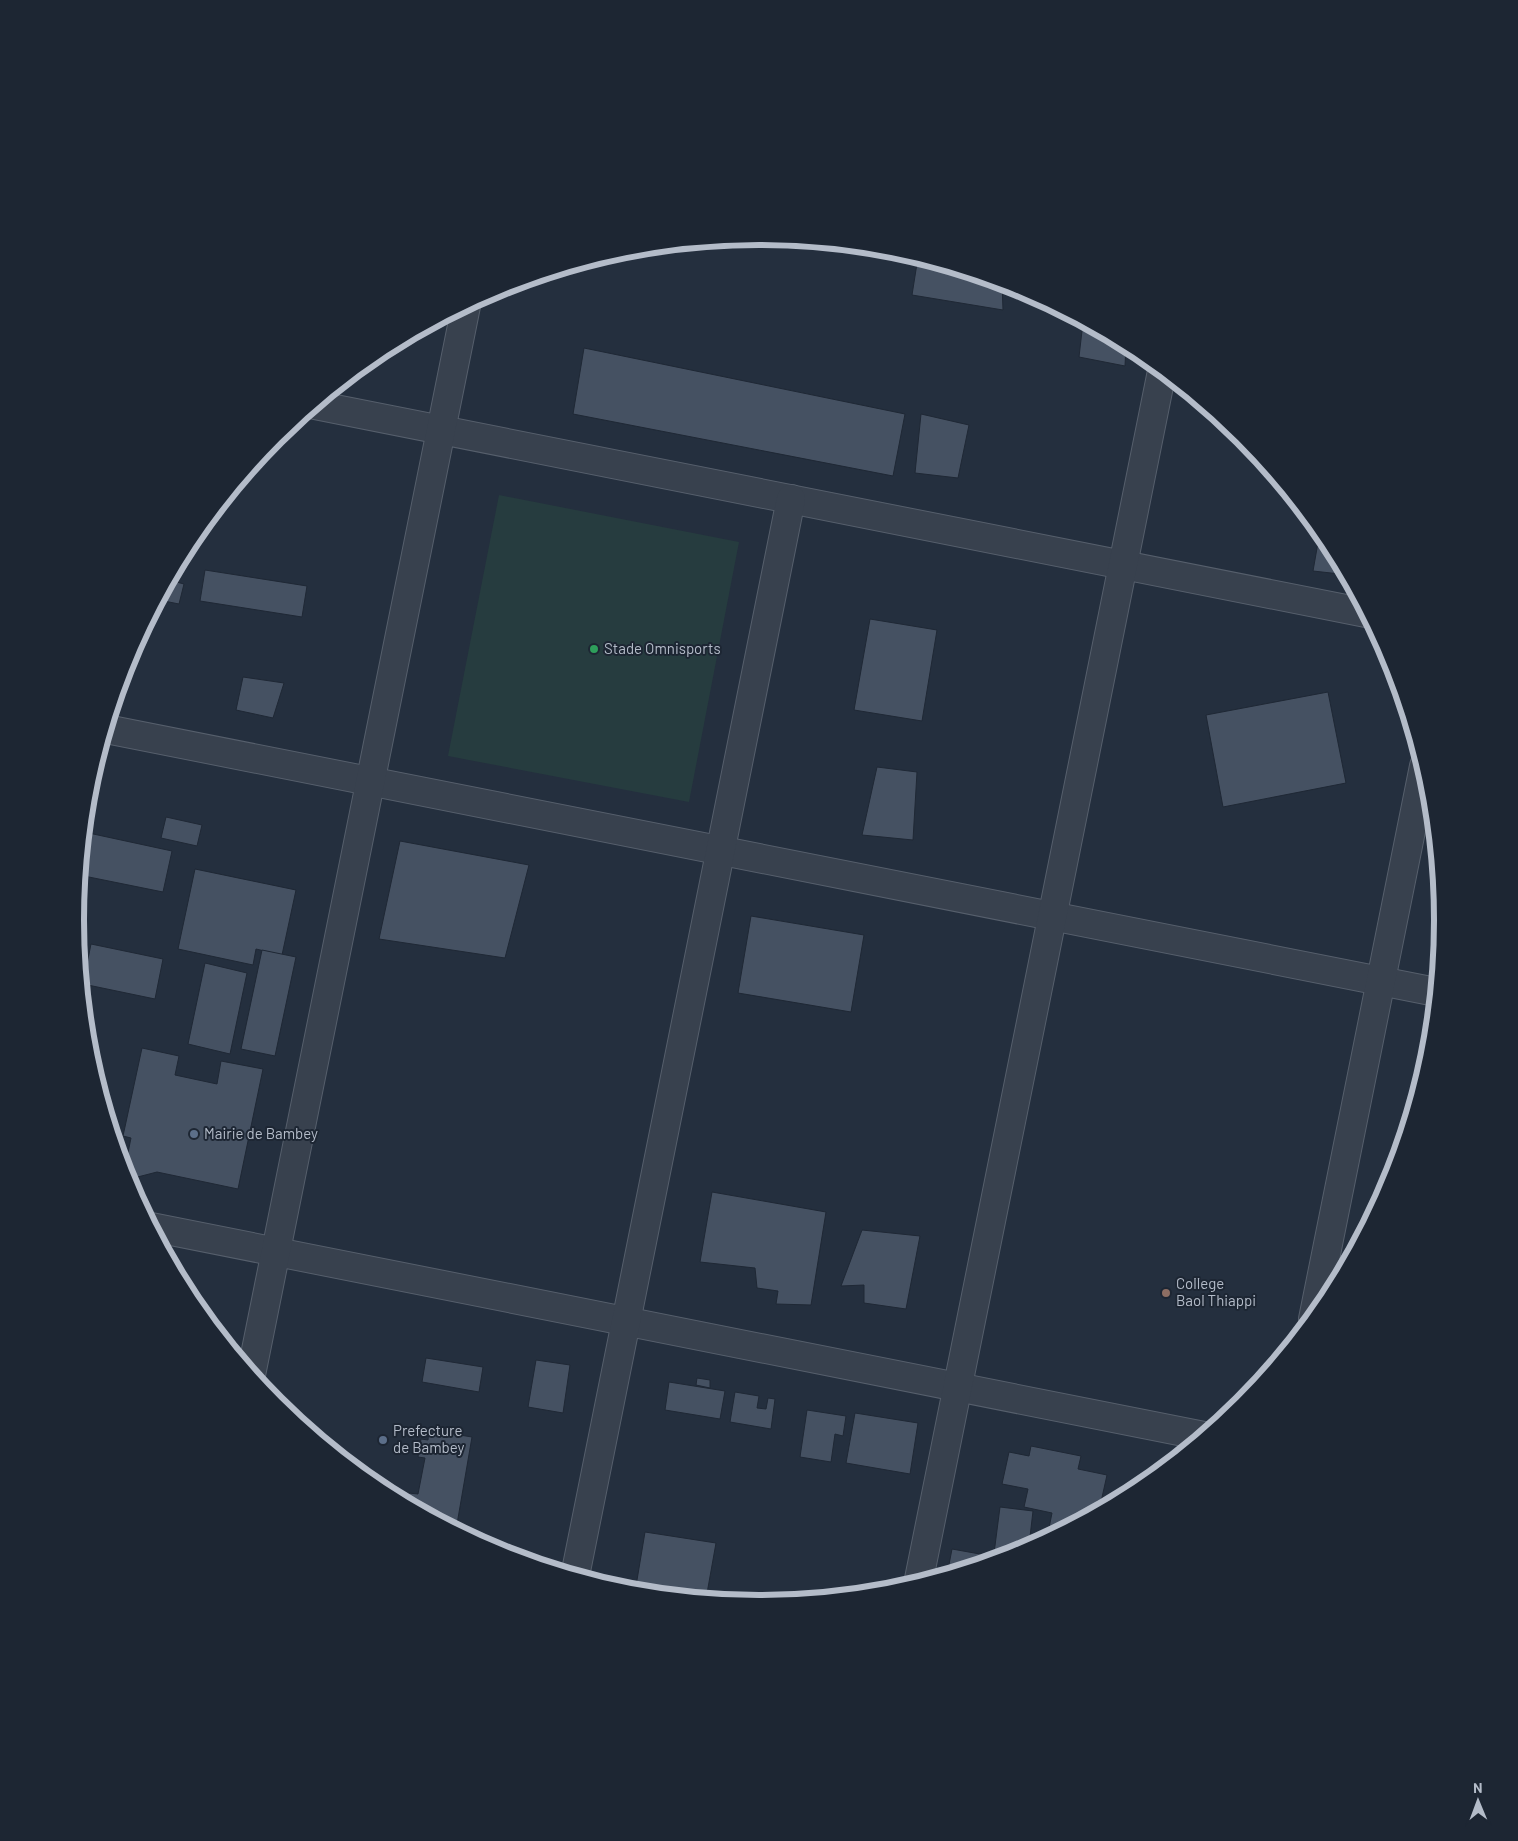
<svg xmlns="http://www.w3.org/2000/svg" width="1518" height="1841" viewBox="0 0 1518 1841" font-family="Barlow,sans-serif">
<rect width="100%" height="100%" fill="#242f3e"/>
<!-- green -->
<polygon fill="#263c3f" points="499,495 739,542 689,802 448,756"/>
<!-- building -->
<g fill="#455162" stroke="#1f2835">
<polygon points="918,257 1002,283 1003,310 912,295"/>
<polygon points="1083,322 1126,345 1125,366 1079,357"/>
<polygon points="584,348 905,414 893,476 573,414"/>
<polygon points="921,414 969,425 958,478 915,473"/>
<polygon points="1320,531 1341,566 1340,574 1313,571"/>
<polygon points="205,570 307,586 302,617 200,601"/>
<polygon points="169,580 184,584 179,604 159,600"/>
<polygon points="870,619 937,630 922,721 854,710"/>
<polygon points="243,677 284,683 273,718 236,710"/>
<polygon points="1328,692 1346,783 1223,807 1206,715"/>
<polygon points="877,767 917,772 913,840 862,835"/>
<polygon points="166,817 202,825 197,846 161,838"/>
<polygon points="84,832 172,851 163,892 79,875"/>
<polygon points="400,841 529,865 505,958 379,939"/>
<polygon points="195,869 296,890 282,955 256,949 253,965 178,949"/>
<polygon points="751,916 864,935 851,1012 738,993"/>
<polygon points="91,944 163,959 155,999 83,984"/>
<polygon points="262,950 296,957 275,1056 241,1049"/>
<polygon points="205,963 247,973 230,1054 188,1044"/>
<polygon points="142,1048 179,1056 175,1075 217,1084 221,1061 263,1069 238,1189 157,1172 126,1180 124,1172 131,1138 123,1136"/>
<polygon points="114,1139 120,1140 118,1151"/>
<polygon points="712,1192 826,1212 811,1305 776,1304 778,1291 757,1288 755,1268 700,1262"/>
<polygon points="862,1230 920,1236 906,1309 864,1303 864,1285 841,1286"/>
<polygon points="426,1358 483,1367 479,1392 422,1382"/>
<polygon points="536,1360 570,1365 563,1413 528,1407"/>
<polygon points="697,1378 710,1380 710,1388 696,1385"/>
<polygon points="669,1382 725,1391 720,1419 665,1410"/>
<polygon points="735,1392 759,1396 757,1408 766,1409 768,1398 775,1399 771,1429 730,1422"/>
<polygon points="807,1410 846,1416 843,1436 835,1434 831,1462 800,1457"/>
<polygon points="855,1413 918,1423 910,1474 846,1463"/>
<polygon points="429,1430 472,1437 456,1530 407,1504 409,1493 418,1494 425,1458 418,1457 421,1439 428,1440"/>
<polygon points="1031,1446 1081,1456 1078,1469 1107,1475 1101,1502 1097,1501 1095,1513 1047,1538 1052,1513 1024,1507 1028,1489 1002,1484 1009,1452 1029,1456"/>
<polygon points="1000,1507 1033,1511 1030,1537 1036,1538 1035,1545 1020,1553 993,1561"/>
<polygon points="645,1532 716,1543 706,1599 635,1592"/>
<polygon points="488,1548 532,1555 531,1563 497,1552"/>
<polygon points="952,1549 991,1556 990,1562 947,1575"/>
</g>
<g fill="none" stroke-linecap="round" stroke-linejoin="round">
<defs>
<g id="minor">
<polyline points="315,405 1366,613"/>
<polyline points="106,729 1436,992"/>
<polyline points="151,1227 1204,1436"/>
<polyline points="1313,1319 1424,766"/>
<polyline points="251,1375 466,306"/>
<polyline points="575,1576 791,499"/>
<polyline points="918,1584 1162,371"/>
</g>
</defs>
<!-- minor casing -->
<use href="#minor" stroke="#565f6c" stroke-width="30"/>
<!-- minor -->
<use href="#minor" stroke="#38414e" stroke-width="28"/>
</g>
<!-- markers -->
<circle fill="#2e9e5b" stroke="#1d2633" stroke-width="2" cx="594" cy="649" r="5"/>
<g fill="#5c6f8a" stroke="#1d2633" stroke-width="2">
<circle cx="194" cy="1134" r="5"/>
<circle cx="383" cy="1440" r="5"/>
</g>
<circle fill="#8d6e63" stroke="#1d2633" stroke-width="2" cx="1166" cy="1293" r="5"/>
<g text-anchor="middle" stroke-width="4" stroke-linejoin="round" paint-order="stroke">
<!-- poi labels -->
<g font-size="15" fill="#b4bcc9" stroke="#1d2633" text-anchor="start">
<text x="604" y="654">Stade Omnisports</text>
<text x="204" y="1139">Mairie de Bambey</text>
<text x="1176" y="1289">College<tspan x="1176" dy="17">Baol Thiappi</tspan></text>
<text x="393" y="1436">Prefecture<tspan x="393" dy="17">de Bambey</tspan></text>
</g>
</g>
<!-- crop -->
<path d="M0 0H1518V1841H0ZM84 920a675 675 0 1 1 1350 0a675 675 0 1 1-1350 0Z" fill="#1d2633" fill-rule="evenodd"/>
<path fill="none" stroke="#b4bcc9" stroke-width="6" d="M84 920a675 675 0 1 1 1350 0a675 675 0 1 1-1350 0Z"/>
<!-- north arrow -->
<g transform="translate(1478 1801) rotate(359)" stroke="#1d2633" stroke-width="4" paint-order="stroke">
<path d="M0-4L9 19L0 12L-9 19Z" fill="#b4bcc9"/>
<text y="-8" font-size="14" font-weight="bold" text-anchor="middle" fill="#b4bcc9">N</text>
</g>
</svg>
